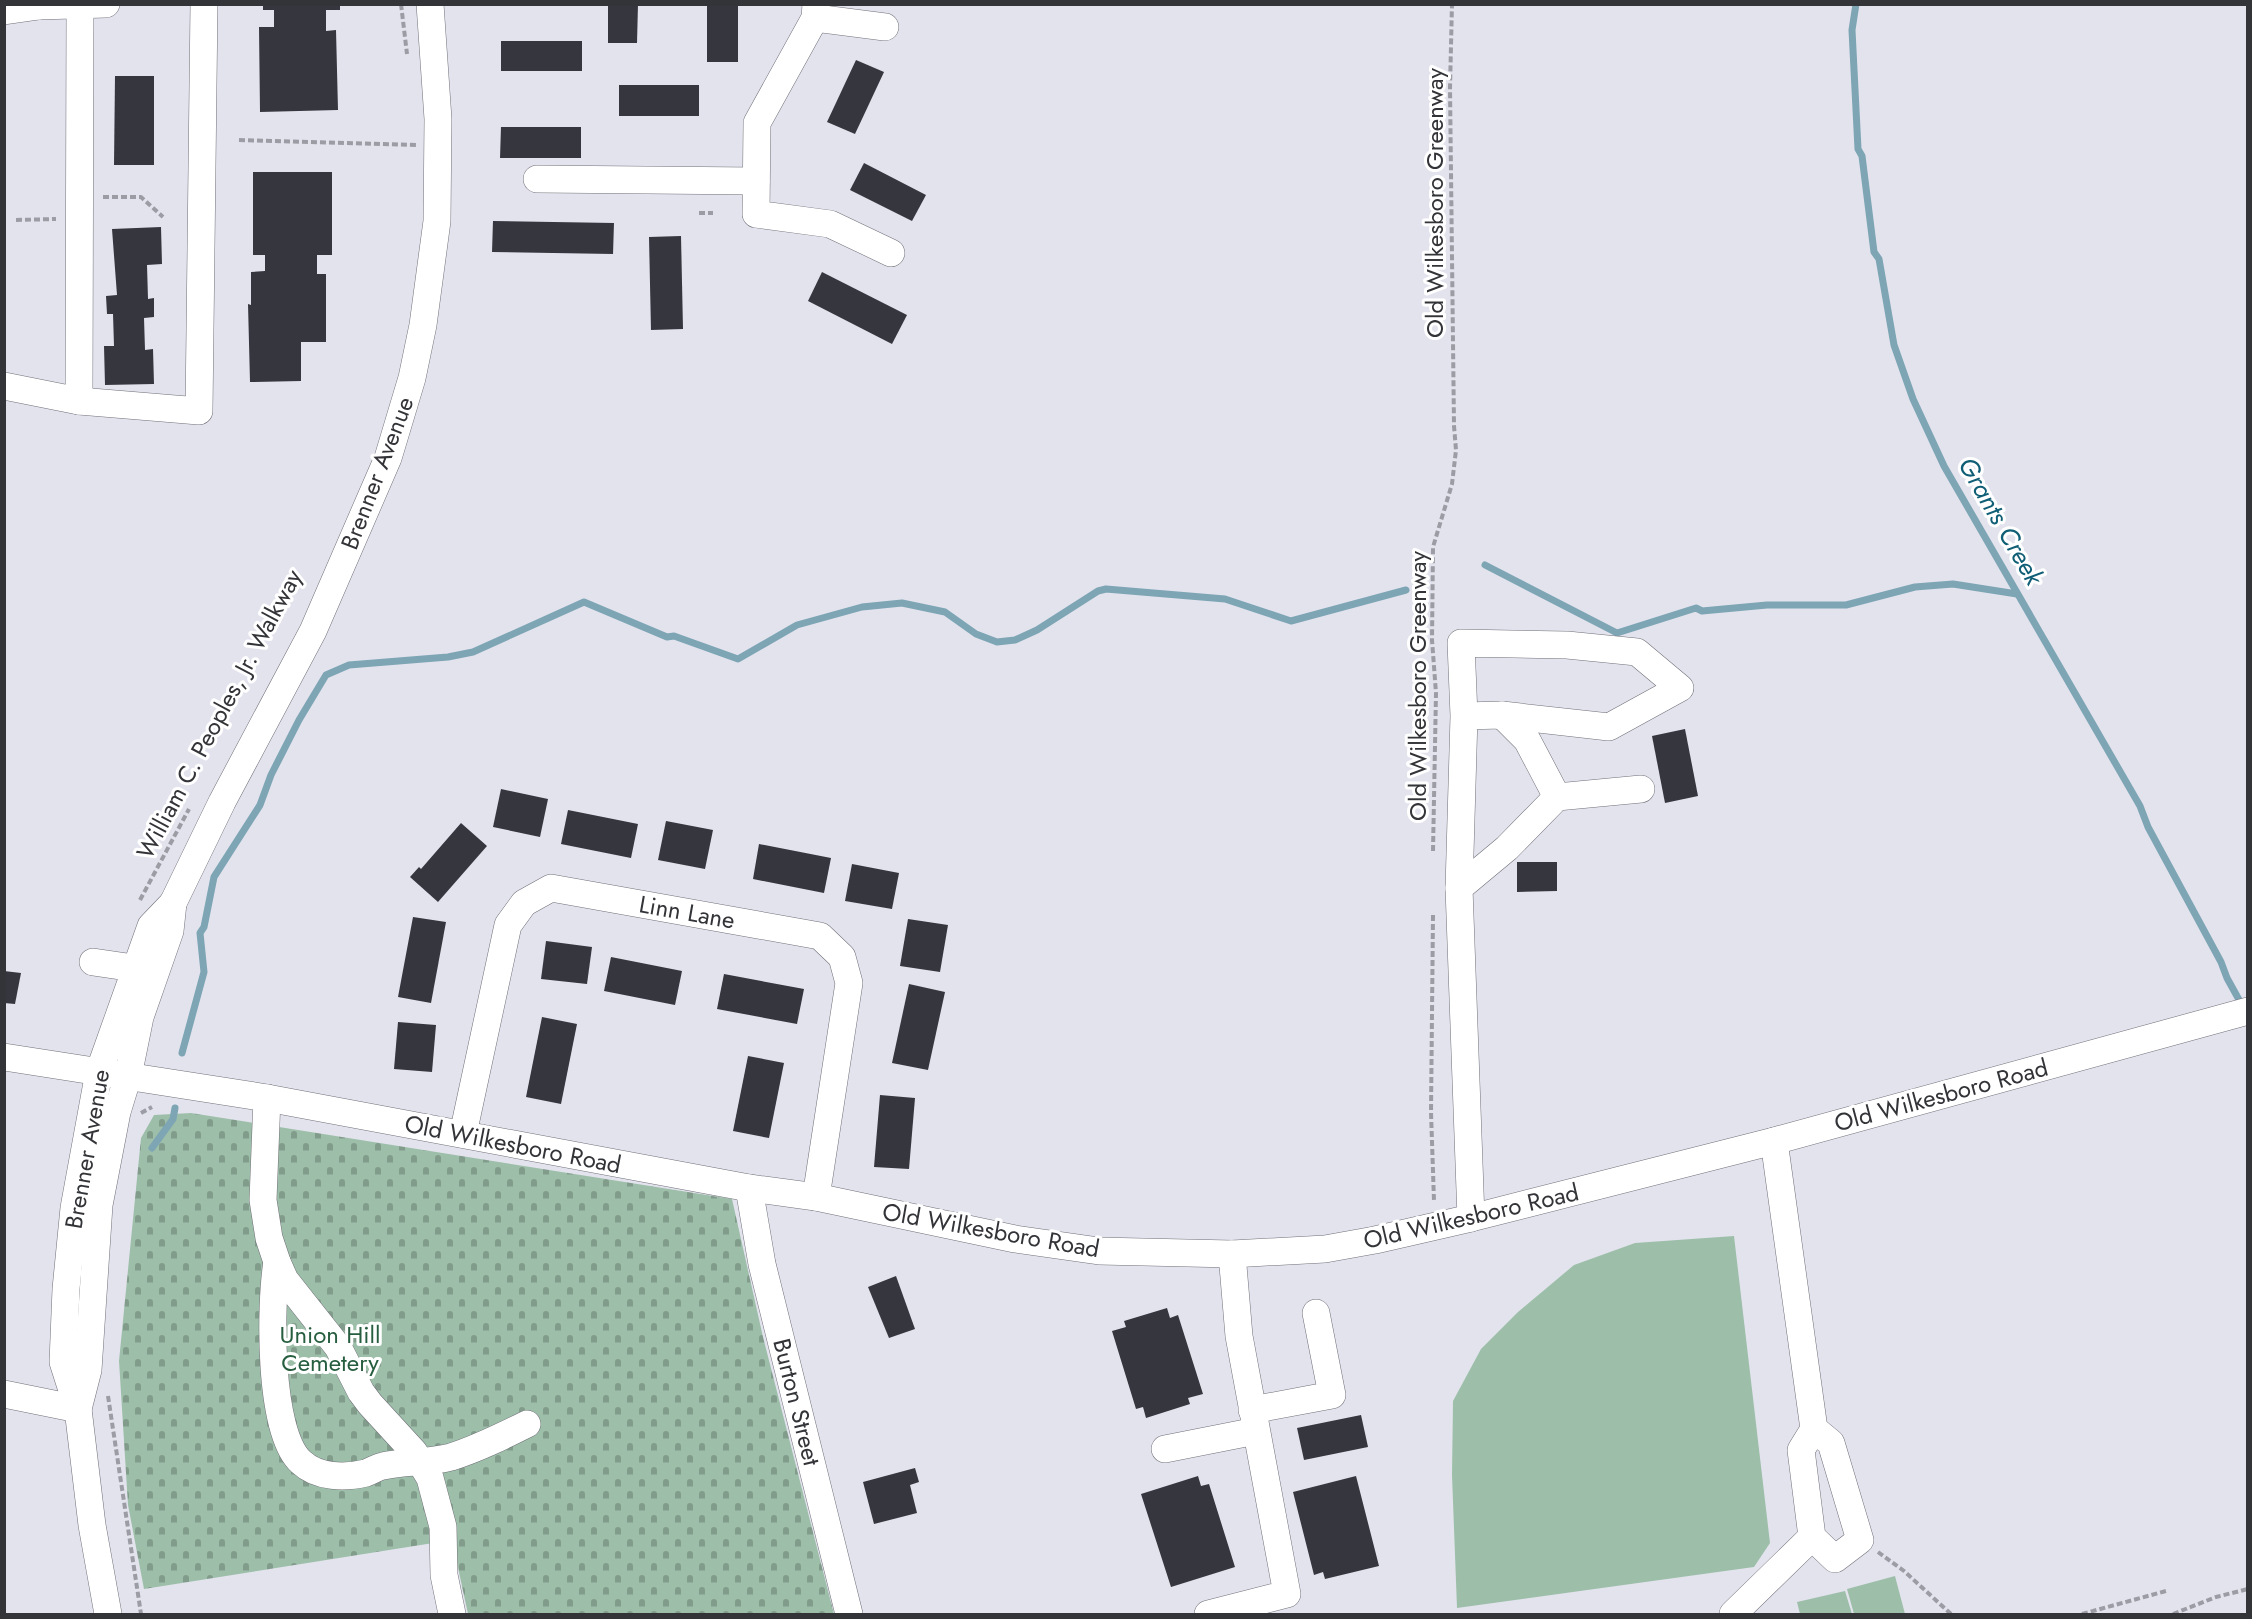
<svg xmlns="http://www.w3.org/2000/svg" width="2252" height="1619" viewBox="0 0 2252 1619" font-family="Jost,sans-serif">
	<defs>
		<pattern id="cemetery-stones" width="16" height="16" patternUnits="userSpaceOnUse" patternTransform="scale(1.5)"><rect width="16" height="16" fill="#9dbfa9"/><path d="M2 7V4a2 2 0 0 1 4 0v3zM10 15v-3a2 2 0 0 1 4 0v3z" fill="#819c8b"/></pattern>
	</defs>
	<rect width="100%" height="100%" fill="#e3e3ee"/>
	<polygon fill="url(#cemetery-stones)" points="191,1113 732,1199 763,1337 834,1614 468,1614 452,1540 144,1589 128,1505 119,1361 141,1138 154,1115"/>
	<g fill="#9dbfa9">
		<polygon points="1734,1236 1770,1543 1754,1567 1457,1608 1452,1475 1453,1401 1481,1349 1518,1312 1574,1265 1635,1243"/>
		<polygon points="1895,1576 1905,1614 1854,1614 1847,1589"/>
		<polygon points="1845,1591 1852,1614 1800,1614 1797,1602"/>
	</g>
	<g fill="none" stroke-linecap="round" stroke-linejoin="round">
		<g stroke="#7da5b4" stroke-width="7">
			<polyline points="1856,4 1852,30 1858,149 1862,156 1874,252 1879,259 1894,345 1913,399 1944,466 2140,806 2148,827 2221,962 2227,978 2243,1007"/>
			<polyline points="1485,565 1617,633 1696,608 1702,611 1767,605 1846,605 1915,587 1953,584 2017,594"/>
			<polyline points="182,1053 204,972 200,933 204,927 214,877 260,805 271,775 299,720 326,675 349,665 448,657 473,652 584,602 667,637 674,636 738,659 797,625 862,607 902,603 945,612 976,634 997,642 1015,640 1037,630 1098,591 1106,589 1225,599 1291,621 1406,590"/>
			<polyline points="152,1148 173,1119 175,1108"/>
		</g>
	</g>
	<g fill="#36363e">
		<polygon points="263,4 340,4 340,10 326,10 326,31 336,30 338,110 260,112 259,27 274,27 274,10 263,10"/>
		<polygon points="608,4 638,4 637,43 608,43"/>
		<rect x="707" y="4" width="31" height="58"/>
		<rect x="501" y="41" width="81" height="30"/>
		<polygon points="856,60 884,72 855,134 827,122"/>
		<polygon points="115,76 154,76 154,165 114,165"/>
		<rect x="619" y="85" width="80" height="31"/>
		<polygon points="501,127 581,127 581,158 500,158"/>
		<polygon points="864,163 926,195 912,221 850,190"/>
		<polygon points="253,172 332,172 332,255 317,255 317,274 326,274 326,342 301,342 301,381 250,382 248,304 251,305 251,272 265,271 265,255 253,255"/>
		<polygon points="493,221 614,223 613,254 492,252"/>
		<polygon points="161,227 162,264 147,265 148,299 154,298 154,317 144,318 145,350 153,349 154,384 105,385 104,346 114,346 113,314 107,314 106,296 117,295 112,229"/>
		<polygon points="681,236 683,329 651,330 649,237"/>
		<polygon points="822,272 907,315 892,344 808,301"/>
		<polygon points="1685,729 1698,796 1665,803 1652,736"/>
		<polygon points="501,789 548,799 540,837 493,827"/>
		<polygon points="568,810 638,824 631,858 561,844"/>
		<polygon points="666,821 713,830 705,869 658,860"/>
		<polygon points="461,823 487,846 438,902 410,877 419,867 421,869"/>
		<polygon points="759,844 831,858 824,893 753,879"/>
		<polygon points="1517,862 1557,862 1557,891 1517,892"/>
		<polygon points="852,864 899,873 892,909 845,901"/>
		<polygon points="413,917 446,922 431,1003 398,997"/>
		<polygon points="908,919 948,925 940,972 900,966"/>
		<polygon points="546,941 592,947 587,984 541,979"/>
		<polygon points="611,957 682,971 675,1005 604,991"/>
		<polygon points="4,971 21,973 15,1004 4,1003"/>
		<polygon points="724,974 804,989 797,1024 717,1009"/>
		<polygon points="909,984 945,992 928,1070 892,1063"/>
		<polygon points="542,1017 577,1024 561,1104 526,1097"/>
		<polygon points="398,1022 436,1025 432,1072 394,1069"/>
		<polygon points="748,1056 784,1063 769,1138 733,1131"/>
		<polygon points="880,1095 915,1098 909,1169 874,1167"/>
		<polygon points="896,1276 915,1329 889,1338 868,1287"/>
		<polygon points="1167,1308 1170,1318 1178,1315 1203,1394 1188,1398 1190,1404 1146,1418 1143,1407 1136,1409 1112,1331 1126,1327 1124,1321"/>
		<polygon points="1361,1415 1368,1447 1304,1460 1297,1428"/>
		<polygon points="915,1468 919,1482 910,1485 917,1513 874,1524 863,1482"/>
		<polygon points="1198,1476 1201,1486 1209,1484 1235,1567 1171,1587 1141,1494"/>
		<polygon points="1356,1476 1379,1566 1325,1579 1323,1572 1314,1575 1293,1492"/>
	</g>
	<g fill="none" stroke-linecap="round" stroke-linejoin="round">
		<g stroke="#707079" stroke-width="28">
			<g id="minor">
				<polyline points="816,4 815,18 757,123 756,214 830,224 891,253"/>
				<polyline points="39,6 106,4"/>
				<polyline points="4,11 39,6 39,4"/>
				<polyline points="815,18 885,27"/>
				<polyline points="537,179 756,181"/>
				<polyline points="4,386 79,401 199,411 204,4"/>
				<polyline points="79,401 80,5"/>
				<polyline points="1502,715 1527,740 1557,797"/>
				<polyline points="1459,888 1464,716 1461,643 1567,645 1637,652 1680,688 1609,727 1502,715 1464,716"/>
				<polyline points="93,962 134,968"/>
				<polyline points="4,1057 267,1098 749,1188 816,1197 1015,1239 1099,1251 1232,1254 1325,1249 1375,1240 1471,1218 1774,1141 2248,1011"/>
				<polyline points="267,1098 263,1200 269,1238 277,1262 285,1280 338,1347 361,1392 370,1404 414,1452 430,1478 443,1527 444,1575 452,1614"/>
				<polyline points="463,1134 508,925 524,903 551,888 820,936 842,957 849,983 816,1197"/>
				<polyline points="1774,1141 1814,1429 1801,1450 1812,1537 1835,1559 1860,1540 1831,1443 1814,1429"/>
				<polyline points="749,1188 762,1264 849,1614"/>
				<polyline points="1471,1218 1459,888 1507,848 1557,797 1641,789"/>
				<path d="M277 1262C270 1304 268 1432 301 1462 318 1478 345 1478 366 1473 372 1471 377 1467 383 1466 405 1461 429 1463 451 1457 477 1449 503 1436 527 1424"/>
				<polyline points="4,1394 78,1409"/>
				<polyline points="78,1409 88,1370 99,1205 117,1112 128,1076 140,1017 170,931 173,903 222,802 313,631 388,458 412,378 423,325 437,221 438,119 430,4"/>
				<polyline points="1252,1410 1332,1395 1316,1313"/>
				<polyline points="1165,1449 1256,1431"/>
				<polyline points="108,1614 92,1525 78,1409 63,1362 66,1289 74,1208 99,1072 151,926 173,903"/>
				<polyline points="1208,1614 1287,1594 1239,1336 1232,1254"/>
				<polyline points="1733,1614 1812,1537"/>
			</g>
		</g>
		<g stroke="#9c9ca4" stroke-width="4" stroke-dasharray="6 3" stroke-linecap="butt">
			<polyline points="401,4 407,54"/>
			<polyline points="239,140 416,145"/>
			<polyline points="103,197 141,197 163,217"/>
			<polyline points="699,213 713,213"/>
			<polyline points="16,220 56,219"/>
			<polyline points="1433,851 1436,693 1432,640 1433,547 1452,484 1456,450 1454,426 1450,88 1452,4"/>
			<polyline points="140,900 189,809"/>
			<polyline points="1433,915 1431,1112 1434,1201"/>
			<polyline points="141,1113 152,1107"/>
			<polyline points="108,1396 141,1614"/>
			<polyline points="1878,1552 1904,1571 1951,1614"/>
			<polyline points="2082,1614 2166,1591"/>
			<polyline points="2173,1614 2216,1597 2248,1589"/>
		</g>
		<use href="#minor" stroke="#fff" stroke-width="27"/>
	</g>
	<g text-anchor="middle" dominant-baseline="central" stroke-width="6" stroke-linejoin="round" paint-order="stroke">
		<g font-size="24" fill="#333438" stroke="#fff">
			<text transform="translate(1434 203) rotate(-90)">Old Wilkesboro Greenway</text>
			<text transform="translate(377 473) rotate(-69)">Brenner Avenue</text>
			<text transform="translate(1417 686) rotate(-90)">Old Wilkesboro Greenway</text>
			<text transform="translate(219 714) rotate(-62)">William C. Peoples, Jr. Walkway</text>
			<text transform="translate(687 912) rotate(10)">Linn Lane</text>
			<text transform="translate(1941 1095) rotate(-15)">Old Wilkesboro Road</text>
			<text transform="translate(513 1144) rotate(11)">Old Wilkesboro Road</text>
			<text transform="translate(87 1149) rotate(-80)">Brenner Avenue</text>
			<text transform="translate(1471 1216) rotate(-13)">Old Wilkesboro Road</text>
			<text transform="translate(991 1230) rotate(10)">Old Wilkesboro Road</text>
			<text transform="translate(797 1402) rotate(76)">Burton Street</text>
		</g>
		<g font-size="24" fill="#265e3f" stroke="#fff">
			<text x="330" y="1334">Union Hill<tspan x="330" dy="28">Cemetery</tspan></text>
		</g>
		<g font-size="26" font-style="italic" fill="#0f5e75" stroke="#fff">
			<text transform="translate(2001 521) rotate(60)">Grants Creek</text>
		</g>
	</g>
	<rect width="2252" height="1619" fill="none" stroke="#333438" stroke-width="12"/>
</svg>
